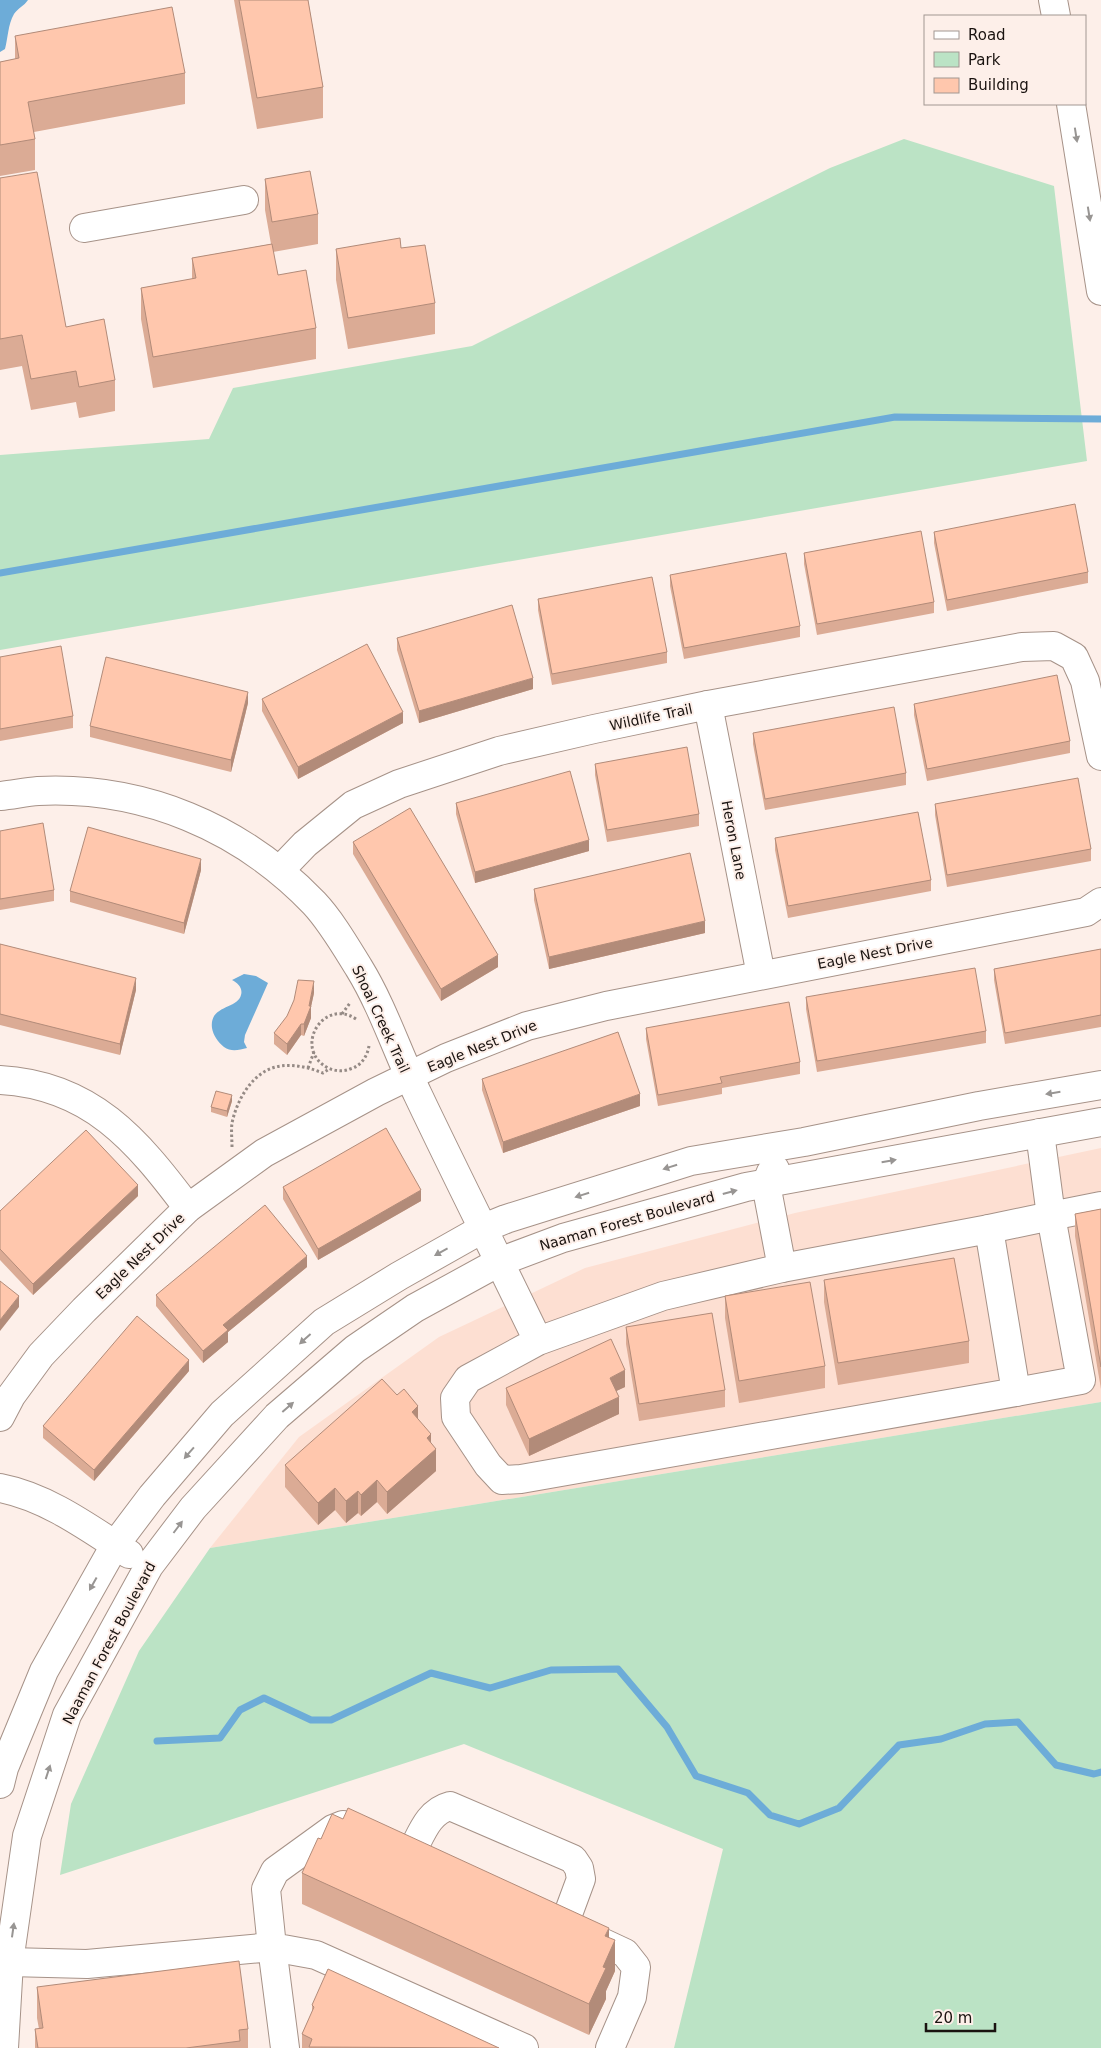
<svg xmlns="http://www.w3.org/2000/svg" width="1101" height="2048" viewBox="0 0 1101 2048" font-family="'DejaVu Sans',sans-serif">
	<rect width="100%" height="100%" fill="#fdefe9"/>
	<polygon fill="#fddfd2" points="1101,1148 1101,1402 210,1548 299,1437 439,1337 585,1268 795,1213"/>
	<g fill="#bbe3c5">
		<polygon points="904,139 1054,186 1087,461 0,650 0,455 209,439 233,388 472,346 830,168"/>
		<polygon points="1101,1402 1101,2048 674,2048 723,1849 464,1744 60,1875 71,1804 139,1651 210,1548"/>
	</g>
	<g fill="#6dacd8">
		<path d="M0 0H28C24 6 18 8 14 14 8 24 8 38 5 49L0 52Z"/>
		<path d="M244 974 256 976 268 983 245 1035 244 1042 247 1048C239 1050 231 1052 224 1047 218 1042 213 1035 212 1028 209 1005 238 1009 241 995 243 988 238 983 232 980Z"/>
	</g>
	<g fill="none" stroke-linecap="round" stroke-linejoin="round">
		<g stroke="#6dacd8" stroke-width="7">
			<polyline points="0,573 895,417 1101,419"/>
			<polyline points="157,1741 220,1738 240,1710 264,1698 311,1720 331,1720 431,1673 490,1688 551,1670 618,1669 667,1727 696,1776 748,1793 770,1815 799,1824 839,1808 899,1745 941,1739 985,1724 1018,1722 1056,1765 1094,1774 1101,1772"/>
		</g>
		<g stroke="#a69288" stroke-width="30">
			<g id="minor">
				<polyline points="84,228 244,200"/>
				<polyline points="708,705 761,975"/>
				<path d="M0 796C12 795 25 792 38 791 143 786 241 827 314 903 331 921 346 947 359 968 383 1007 398 1054 418 1095 457 1177 498 1258 538 1341L468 1379 455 1398 456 1417 488 1465 502 1480 521 1479 1016 1392 989 1229 782 1268 663 1296 538 1341"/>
				<polyline points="280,870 305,844 353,805 399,784 499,751 594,729 708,705 1022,647 1054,646 1074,657 1085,681 1101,756"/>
				<path d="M0 1080C91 1085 137 1140 188 1208"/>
				<polyline points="1040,1133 1051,1216 1101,1206"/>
				<polyline points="775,1169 771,1172 766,1184 782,1268"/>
				<polyline points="989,1229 1051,1216 1081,1380 1016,1392"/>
				<polyline points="0,1417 11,1396 41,1355 84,1310 188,1208 264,1153 376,1092 446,1058 527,1026 606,1006 1086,912 1101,902"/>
				<path d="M0 1488C47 1497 89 1528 129 1554"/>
				<polyline points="0,1784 4,1768 44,1671 115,1545 152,1496 222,1414 324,1322 399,1276 484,1228 506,1219 691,1161 804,1142 979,1106 1101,1085"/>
				<polyline points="354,1830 343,1825 333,1829 275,1871 266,1889 272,1947 316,1955 524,2048"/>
				<path d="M410 1855C421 1836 427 1812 450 1806L573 1859 579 1868 581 1879 564 1925"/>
				<polyline points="580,1932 625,1953 636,1967 632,1997 610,2048"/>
				<polyline points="9,1962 87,1964 272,1947 285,2048"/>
				<polyline points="4,2048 9,1962 27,1836 67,1715 149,1566 193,1508 277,1416 355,1349 415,1308 499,1262 563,1238 746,1187 1101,1122"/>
			</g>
		</g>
		<g stroke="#a69288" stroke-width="30">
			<g id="major">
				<polyline points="1053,0 1056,16"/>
				<polyline points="1071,104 1101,291"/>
			</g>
		</g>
		<g stroke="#958a85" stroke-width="3" stroke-dasharray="2.5 2.5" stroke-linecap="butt">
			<polyline points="342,1014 350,1003"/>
			<path d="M356 1019C323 997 292 1049 328 1068 335 1071 343 1072 350 1069 361 1066 367 1057 369 1046"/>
			<polyline points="308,1068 314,1052"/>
			<path d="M232 1147C232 1139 231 1131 232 1123 237 1099 254 1069 281 1066 295 1064 310 1068 323 1073L329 1069"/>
		</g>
		<use href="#minor" stroke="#fff" stroke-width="28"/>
		<use href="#major" stroke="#fff" stroke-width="28"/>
	</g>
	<g fill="#dbab95">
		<polygon points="234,0 308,0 323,87 323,118 257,129"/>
		<polygon points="15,36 185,73 185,104 34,132 35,139 35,170 0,176 0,62 15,59"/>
		<polygon points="0,178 66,327 115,380 115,411 79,418 76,402 31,410 22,366 0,370"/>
		<polygon points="265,179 318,214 318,244 273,252 278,275 316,328 316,359 153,388 141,319 141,288 192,279 192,258 271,244 265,210"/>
		<polygon points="401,248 435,303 435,334 348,349 336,280 336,249"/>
		<polygon points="934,532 1088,572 1088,583 947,611 934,543"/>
		<polygon points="804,553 934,602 934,613 817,635 804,564"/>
		<polygon points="670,575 800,626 800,637 684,659 670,586"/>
		<polygon points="538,599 667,652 667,663 552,685 538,610"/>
		<polygon points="397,638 533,689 419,723 397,650"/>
		<polygon points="0,657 73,716 73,728 0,741"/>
		<polygon points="262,699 403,723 298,779 262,711"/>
		<polygon points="248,703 231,772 90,737 90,726"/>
		<polygon points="914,704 1070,741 1070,753 927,781 914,715"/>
		<polygon points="753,733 906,773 906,785 765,810 753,744"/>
		<polygon points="595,764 699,814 699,826 607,842 595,775"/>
		<polygon points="456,803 589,851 475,883 456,814"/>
		<polygon points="935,804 1091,849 1091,861 947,887 935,815"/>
		<polygon points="0,831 54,890 54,901 0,910"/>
		<polygon points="775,838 931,880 931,891 788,918 775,850"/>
		<polygon points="353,842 498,967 441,1001 353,854"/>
		<polygon points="201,870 184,934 70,902 70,891"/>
		<polygon points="534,889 705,933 549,969 534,900"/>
		<polygon points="0,944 136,990 120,1055 0,1025"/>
		<polygon points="1101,949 1101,1027 1005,1044 994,980 994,969"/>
		<polygon points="314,993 311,1006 311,1018 304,1036 301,1035 287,1055 274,1044 274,1033"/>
		<polygon points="806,997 986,1031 986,1043 817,1072 806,1009"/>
		<polygon points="646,1028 800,1062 800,1074 722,1088 722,1094 658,1106 646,1039"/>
		<polygon points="482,1079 640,1106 503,1153 482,1090"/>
		<polygon points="232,1101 227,1117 211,1112 211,1107"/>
		<polygon points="283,1187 421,1201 318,1260 283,1199"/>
		<polygon points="138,1196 33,1295 0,1260 0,1211"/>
		<polygon points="1101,1209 1101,1389 1075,1236 1075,1214"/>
		<polygon points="307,1267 228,1332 228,1342 203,1363 156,1306 156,1295"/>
		<polygon points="824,1280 969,1341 969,1363 838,1385 824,1302"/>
		<polygon points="725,1296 825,1366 825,1388 739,1403 725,1318"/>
		<polygon points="626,1327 725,1390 725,1407 639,1421 626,1344"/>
		<polygon points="189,1371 94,1481 43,1438 43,1426"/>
		<polygon points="625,1387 616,1391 619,1414 529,1456 506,1405 506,1388"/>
		<polygon points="418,1419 431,1443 436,1471 387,1514 377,1502 361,1516 358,1513 346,1523 335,1510 318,1525 285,1487 285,1465"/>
		<polygon points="343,1819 609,1938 615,1971 606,1991 606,1999 589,2035 302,1904 302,1873 321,1839"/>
		<polygon points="37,1987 248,2029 248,2048 35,2048 35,2029 39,2029 37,2018"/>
		<polygon points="312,2005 499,2048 302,2048 302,2034 312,2012"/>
	</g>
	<g fill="#b28b79">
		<polygon points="533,678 533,689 419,723 419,711"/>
		<polygon points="248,692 248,703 231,772 231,760"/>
		<polygon points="403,712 403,723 298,779 298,767"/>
		<polygon points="589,840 589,851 475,883 475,872"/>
		<polygon points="201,859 201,870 184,934 184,923"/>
		<polygon points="705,921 705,933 549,969 549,957"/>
		<polygon points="498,955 498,967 441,1001 441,989"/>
		<polygon points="136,978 136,990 120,1055 120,1044"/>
		<polygon points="314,981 314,993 311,1007 311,1006 311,1018 304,1036 304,1024 309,1006"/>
		<polygon points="301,1024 301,1035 287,1055 287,1044"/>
		<polygon points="640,1094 640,1106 503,1153 503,1142"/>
		<polygon points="232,1095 232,1101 227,1117 227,1111"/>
		<polygon points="138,1185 138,1196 33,1295 33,1284"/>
		<polygon points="421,1190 421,1201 318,1260 318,1249"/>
		<polygon points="307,1256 307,1267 228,1332 228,1342 203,1363 203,1351 223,1325"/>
		<polygon points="19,1296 19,1307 0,1331 0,1320"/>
		<polygon points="189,1360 189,1371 94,1481 94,1470"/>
		<polygon points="625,1370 625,1387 610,1394 610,1378"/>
		<polygon points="619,1397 619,1414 529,1456 529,1439"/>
		<polygon points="418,1406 418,1428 412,1412"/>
		<polygon points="431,1434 431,1453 436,1449 436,1471 387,1514 387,1492 427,1438"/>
		<polygon points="377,1480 377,1502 361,1516 361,1495"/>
		<polygon points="335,1488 335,1510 318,1525 318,1503"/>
		<polygon points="358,1491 358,1513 346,1523 346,1501"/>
		<polygon points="609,1928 609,1952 615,1940 615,1971 606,1991 606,1999 589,2035 589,2004 603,1967 605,1936"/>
	</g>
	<g fill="#ffc7ad" stroke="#b28b79">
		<polygon points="239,0 308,0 323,87 257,98"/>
		<polygon points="172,7 185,73 28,102 35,139 0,145 0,62 19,58 15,36"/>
		<polygon points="310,171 318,214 272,222 265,179"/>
		<polygon points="37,172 66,327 104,319 115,380 79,387 76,371 31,379 22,335 0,339 0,178"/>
		<polygon points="400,238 401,248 425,245 435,303 348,318 336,249"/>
		<polygon points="272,244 278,275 306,270 316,328 153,357 141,288 196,278 192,258"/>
		<polygon points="1075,504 1088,572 947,600 934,532"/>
		<polygon points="921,531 934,602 817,624 804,553"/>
		<polygon points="786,553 800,626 684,648 670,575"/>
		<polygon points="652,577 667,652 552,674 538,599"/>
		<polygon points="512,605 533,678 419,711 397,638"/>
		<polygon points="367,644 403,712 298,767 262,699"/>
		<polygon points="61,646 73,716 0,729 0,657"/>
		<polygon points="106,657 248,692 231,760 90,726"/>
		<polygon points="1057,675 1070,741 927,769 914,704"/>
		<polygon points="894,707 906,773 765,799 753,733"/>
		<polygon points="687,747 699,814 607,830 595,764"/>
		<polygon points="570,771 589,840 475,872 456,803"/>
		<polygon points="1078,778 1091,849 947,875 935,804"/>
		<polygon points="410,808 498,955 441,989 353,842"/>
		<polygon points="918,812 931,880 788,906 775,838"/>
		<polygon points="43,823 54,890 0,899 0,831"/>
		<polygon points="88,827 201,859 184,923 70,891"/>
		<polygon points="690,853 705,921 549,957 534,889"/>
		<polygon points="0,944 136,978 120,1044 0,1014"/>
		<polygon points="1101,949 1101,1015 1005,1033 994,969"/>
		<polygon points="975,968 986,1031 817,1061 806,997"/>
		<polygon points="298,980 314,981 309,1006 311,1006 304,1024 301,1024 287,1044 274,1033 287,1016 294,1000"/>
		<polygon points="789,1002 800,1062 720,1077 722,1083 658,1095 646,1028"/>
		<polygon points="618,1032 640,1094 503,1142 482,1079"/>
		<polygon points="216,1091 232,1095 227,1111 211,1107"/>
		<polygon points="386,1128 421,1190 318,1249 283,1187"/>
		<polygon points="86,1130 138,1185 33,1284 0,1249 0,1211"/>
		<polygon points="265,1205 307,1256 223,1325 228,1330 203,1351 156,1295"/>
		<polygon points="1101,1209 1101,1367 1075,1214"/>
		<polygon points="954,1258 969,1341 838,1363 824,1280"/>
		<polygon points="0,1281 19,1296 0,1320"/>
		<polygon points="810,1282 825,1366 739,1381 725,1296"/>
		<polygon points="712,1313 725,1390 639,1404 626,1327"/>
		<polygon points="137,1316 189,1360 94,1470 43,1426"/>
		<polygon points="611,1339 625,1370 610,1378 619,1397 529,1439 506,1388"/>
		<polygon points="382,1379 397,1395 404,1389 418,1406 412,1412 431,1434 427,1438 436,1449 387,1492 377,1480 361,1495 358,1491 346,1501 335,1488 318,1503 285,1465"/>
		<polygon points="348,1808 609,1928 605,1936 615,1940 603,1967 606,1968 589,2004 302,1873 318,1838 321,1839 332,1814 343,1819"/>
		<polygon points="239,1961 248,2029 239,2030 240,2041 186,2048 38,2048 35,2029 43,2028 37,1987"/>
		<polygon points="328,1969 499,2048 309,2047 312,2039 302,2034 314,2007 312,2005"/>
	</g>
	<defs><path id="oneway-solid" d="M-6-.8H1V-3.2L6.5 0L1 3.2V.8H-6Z" transform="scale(1.25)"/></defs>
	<g fill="#989593">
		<use href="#oneway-solid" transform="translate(1076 135) rotate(81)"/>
		<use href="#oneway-solid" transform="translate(1089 214) rotate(81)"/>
		<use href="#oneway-solid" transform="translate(1053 1093) rotate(171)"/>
		<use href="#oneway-solid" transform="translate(889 1161) rotate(-10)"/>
		<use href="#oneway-solid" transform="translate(670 1167) rotate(162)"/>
		<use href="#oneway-solid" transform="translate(730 1192) rotate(-15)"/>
		<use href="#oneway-solid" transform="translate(582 1195) rotate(162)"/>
		<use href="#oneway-solid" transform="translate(441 1252) rotate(151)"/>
		<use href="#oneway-solid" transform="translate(305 1339) rotate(138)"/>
		<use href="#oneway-solid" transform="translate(288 1407) rotate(-41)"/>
		<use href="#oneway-solid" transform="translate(189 1453) rotate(131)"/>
		<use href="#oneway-solid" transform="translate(178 1527) rotate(-53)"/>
		<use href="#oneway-solid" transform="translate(93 1584) rotate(119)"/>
		<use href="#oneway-solid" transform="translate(48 1772) rotate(-72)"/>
		<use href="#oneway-solid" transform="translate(13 1930) rotate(-82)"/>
	</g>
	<g text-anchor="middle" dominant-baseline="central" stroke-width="4" stroke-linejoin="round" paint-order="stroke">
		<g font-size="14" fill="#1a1310" stroke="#fdefe9">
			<text transform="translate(651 717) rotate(-12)">Wildlife Trail</text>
			<text transform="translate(734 840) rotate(79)">Heron Lane</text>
			<text transform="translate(875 953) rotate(-11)">Eagle Nest Drive</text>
			<text transform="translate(381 1019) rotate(65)">Shoal Creek Trail</text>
			<text transform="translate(482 1046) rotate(-22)">Eagle Nest Drive</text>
			<text transform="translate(627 1221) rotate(-16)">Naaman Forest Boulevard</text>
			<text transform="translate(140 1256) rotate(-44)">Eagle Nest Drive</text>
			<text transform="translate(109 1643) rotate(-62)">Naaman Forest Boulevard</text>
		</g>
	</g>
	<rect x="924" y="15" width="162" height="90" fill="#fdefe9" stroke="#a29792"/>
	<rect x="934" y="31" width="25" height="8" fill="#ffffff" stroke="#a29792"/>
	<text x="968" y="40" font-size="15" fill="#1a1310">Road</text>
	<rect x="934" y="52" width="25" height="15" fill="#bbe3c5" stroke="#a29792"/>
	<text x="968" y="65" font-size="15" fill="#1a1310">Park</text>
	<rect x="934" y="78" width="25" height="15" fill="#ffc7ad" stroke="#a29792"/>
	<text x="968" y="90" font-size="15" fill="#1a1310">Building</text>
	<path d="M926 2023v8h69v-8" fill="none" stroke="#1a1310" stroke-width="2.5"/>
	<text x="934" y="2023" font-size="15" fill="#1a1310" stroke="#fdefe9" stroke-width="4" paint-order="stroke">20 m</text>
</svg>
